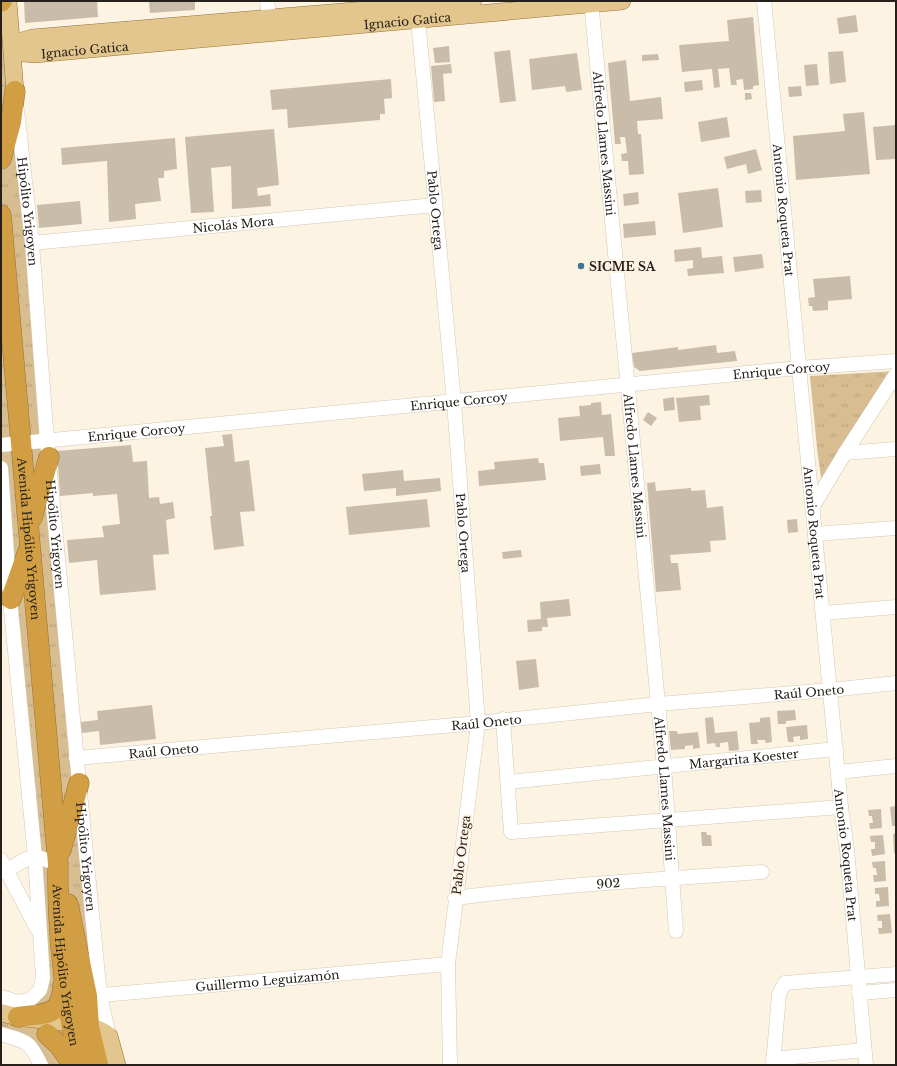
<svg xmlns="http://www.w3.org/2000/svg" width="897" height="1066" viewBox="0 0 897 1066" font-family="'Libre Baskerville',serif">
	<defs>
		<pattern id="grass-tufts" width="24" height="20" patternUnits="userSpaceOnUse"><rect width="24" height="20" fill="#d8bd91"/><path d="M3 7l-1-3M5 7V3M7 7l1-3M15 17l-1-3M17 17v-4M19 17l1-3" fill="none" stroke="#b9a27c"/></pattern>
	</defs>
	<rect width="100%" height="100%" fill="#fdf3e3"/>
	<g fill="url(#grass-tufts)">
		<polygon points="1,1 100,995 117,1065 41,1065 33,1048 1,1034 1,997 18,1002 40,990 1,468"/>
		<polygon points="896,371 822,485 817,448 810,376"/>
	</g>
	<g fill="#c9bca9">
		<polygon points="24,1 97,1 98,17 25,23"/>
		<polygon points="149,1 195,1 195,10 150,13"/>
		<polygon points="856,15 858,32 839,34 837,18"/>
		<polygon points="753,17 759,85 753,86 753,89 744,90 743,79 736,80 737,85 731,85 729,68 718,69 720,87 714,88 712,69 682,72 679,45 729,41 727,20"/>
		<polygon points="449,46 450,62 435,63 433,48"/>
		<polygon points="510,50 516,101 500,103 494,52"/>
		<polygon points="843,51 846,82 830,84 828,52"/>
		<polygon points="577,53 582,90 566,92 565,86 532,90 529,59"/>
		<polygon points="658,54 659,60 642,61 642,55"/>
		<polygon points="626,60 630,101 661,97 663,119 637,121 638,134 641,134 644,174 629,175 628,161 622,161 621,154 627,153 625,137 620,137 621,144 615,144 608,63"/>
		<polygon points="451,64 452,73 443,74 445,101 434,102 431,66"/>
		<polygon points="817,64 819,85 806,86 804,65"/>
		<polygon points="391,79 392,98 384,99 385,114 380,114 380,120 288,128 287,109 272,110 270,90"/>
		<polygon points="702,80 703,90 685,92 684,82"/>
		<polygon points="801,86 802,96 789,97 788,87"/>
		<polygon points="745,93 751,93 752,99 745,100"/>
		<polygon points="864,112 870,174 796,180 793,136 845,131 843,114"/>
		<polygon points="727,117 730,137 701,142 698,122"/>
		<polygon points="896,125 896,159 876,160 873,127"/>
		<polygon points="274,129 279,185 257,188 258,196 270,194 271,206 232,209 231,166 211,168 214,212 191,213 185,137"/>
		<polygon points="175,138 177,169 164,171 164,178 158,178 161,201 135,204 136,219 109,222 107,161 62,165 61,148"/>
		<polygon points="756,149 762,170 748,174 746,164 727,169 724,157"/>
		<polygon points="718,188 723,227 683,233 678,193"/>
		<polygon points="761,190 762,202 746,203 745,191"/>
		<polygon points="638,192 639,204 624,206 623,194"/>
		<polygon points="80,201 82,224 39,228 37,205"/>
		<polygon points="655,221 656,235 624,238 623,224"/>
		<polygon points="701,247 702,258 722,256 724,273 688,276 687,269 693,268 693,260 675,262 674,250"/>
		<polygon points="762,254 764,268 735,272 733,257"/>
		<polygon points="850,276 852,299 828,301 828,310 813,311 812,306 809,306 808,298 815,297 813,279"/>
		<polygon points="716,345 717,353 735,351 737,361 640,371 634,367 632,353 678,347 678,350"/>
		<polygon points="709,395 710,405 700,406 701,420 679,422 676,398"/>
		<polygon points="674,397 675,410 664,411 663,399"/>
		<polygon points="601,402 602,415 611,414 615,456 605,456 603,437 560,441 558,418 580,416 579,406 591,405 591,403"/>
		<polygon points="648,412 657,418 651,426 643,420"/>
		<polygon points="232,434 235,462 249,460 255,511 240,512 244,546 214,550 210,516 212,516 205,448 224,446 222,435"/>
		<polygon points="131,445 133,462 147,461 149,498 159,497 160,504 173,502 175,518 166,520 169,554 153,555 156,590 100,595 97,560 69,563 67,540 104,537 102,526 120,524 117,494 93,496 93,493 60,496 57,451"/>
		<polygon points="538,458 539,463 544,463 546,480 479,486 478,471 495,469 494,462"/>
		<polygon points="600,464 601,474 581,476 580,466"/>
		<polygon points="403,470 404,481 440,478 441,491 396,496 396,488 364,491 362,474"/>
		<polygon points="655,482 656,491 691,488 691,491 705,490 707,508 723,506 726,540 710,541 711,552 670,555 671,563 678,563 681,590 656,592 647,483"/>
		<polygon points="427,499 430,527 349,535 346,507"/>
		<polygon points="797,519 798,532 788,533 787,520"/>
		<polygon points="521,550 522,557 503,559 502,552"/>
		<polygon points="569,599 571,616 547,618 548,627 542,627 542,631 528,632 527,620 541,619 540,602"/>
		<polygon points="536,659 539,687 519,690 516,661"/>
		<polygon points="152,705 156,739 100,745 99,731 82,733 80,722 98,720 97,711"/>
		<polygon points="795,710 796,720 786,721 786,724 778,724 777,711"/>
		<polygon points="713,717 715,733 737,731 739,750 729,751 728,742 720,743 720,747 716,747 715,743 707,744 705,718"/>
		<polygon points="770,717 772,742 766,743 765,740 757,740 758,744 751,744 749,723 760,722 760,718"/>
		<polygon points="807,725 808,739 800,740 800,736 793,737 794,742 788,742 786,727"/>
		<polygon points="669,731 677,731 678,734 698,732 700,748 693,749 693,745 685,746 685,749 671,750"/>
		<polygon points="896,806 896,826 892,826 890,807"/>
		<polygon points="881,809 882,828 870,829 869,823 873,823 872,816 869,816 868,810"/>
		<polygon points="701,832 706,832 707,835 711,835 712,846 702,846"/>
		<polygon points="896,833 896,853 894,853 893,834"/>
		<polygon points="883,835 885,854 872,856 871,849 875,849 875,842 871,842 870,836"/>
		<polygon points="885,861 886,881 874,882 873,875 877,875 876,868 873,868 872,862"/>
		<polygon points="888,887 889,906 876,907 876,901 880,901 879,894 875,894 875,888"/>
		<polygon points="890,914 892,933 879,934 878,928 882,928 882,921 878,921 877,915"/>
	</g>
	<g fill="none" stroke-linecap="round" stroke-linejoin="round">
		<g stroke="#d4c8b4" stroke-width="15">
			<g id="minor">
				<polyline points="267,1 271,28"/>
				<path id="s1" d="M591 1 664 766 676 931"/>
				<path id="s2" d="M764 1 841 807 847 850 866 1065"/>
				<path id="s3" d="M417 9 454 402 478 723 448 964 450 1065"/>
				<path id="s4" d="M17 110 32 243 47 441 79 783 100 995 109 1036"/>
				<path id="s5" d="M32 243 435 205"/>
				<path id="s6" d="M1 445 799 368 896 361"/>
				<polyline points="845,453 896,449"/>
				<polyline points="1,468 11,610 35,857 43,978 40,990 30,1000 18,1002 1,997"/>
				<polyline points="813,506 845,453 896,374"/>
				<polyline points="815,534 896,528"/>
				<polyline points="823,613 896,607"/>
				<polyline points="503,719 511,832 841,807"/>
				<path id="s7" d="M76 758 478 723 658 704 830 690 896 683"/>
				<polyline points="838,772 896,766"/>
				<path id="s8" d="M508 782 836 749"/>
				<polyline points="1,860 37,929"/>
				<path d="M1 872C12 870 25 856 36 857 43 858 51 862 58 864"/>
				<path id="s9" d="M455 898C557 885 659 879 762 872"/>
				<polyline points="859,993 896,990"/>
				<path id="s10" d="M91 996 448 964"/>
				<path d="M1 1034C27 1042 29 1040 41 1065"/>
				<polyline points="773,1059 864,1050"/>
				<polyline points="773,1065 779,994 785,983 896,974"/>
			</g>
		</g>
		<g stroke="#957234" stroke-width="18">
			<g id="major">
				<polyline points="8,1 15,91"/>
				<path id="s11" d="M12 46 23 53 35 54 622 1"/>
				<polyline points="12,46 22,41 32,38 473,1"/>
				<path d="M1 1013C7 1014 13 1016 19 1017 41 1021 94 1021 109 1036L117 1065"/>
			</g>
		</g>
		<g stroke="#957234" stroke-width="21">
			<g id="highway">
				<polyline points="1,2 2,1"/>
				<polyline points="1,159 11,122 15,91"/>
				<path id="s12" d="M1 215 58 864C57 913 61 962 69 1011 72 1029 75 1047 80 1065"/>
				<polyline points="32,518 49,457"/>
				<polyline points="11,599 28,551"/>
				<polyline points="61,850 79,783"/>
				<polyline points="68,904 87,996 89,1027 98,1065"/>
				<path d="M18 1017C45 1013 61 1018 63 985"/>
				<polyline points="47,1034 59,1045 73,1065"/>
			</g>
		</g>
		<use href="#minor" stroke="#fff" stroke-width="14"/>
		<use href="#major" stroke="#e3c58e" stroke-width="17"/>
		<use href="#highway" stroke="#d19e43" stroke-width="20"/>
	</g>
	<circle fill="#3d768f" stroke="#fdf3e3" stroke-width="1.5" cx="581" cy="266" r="4"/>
	<g text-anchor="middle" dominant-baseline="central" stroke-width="4" stroke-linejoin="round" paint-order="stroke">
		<g font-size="12" fill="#252019" stroke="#fdf3e3">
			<text stroke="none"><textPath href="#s11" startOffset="399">Ignacio Gatica</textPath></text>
			<text stroke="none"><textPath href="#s11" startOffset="75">Ignacio Gatica</textPath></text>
			<text stroke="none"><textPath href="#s1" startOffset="143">Alfredo Llames Massini</textPath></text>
			<text stroke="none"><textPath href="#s3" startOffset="202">Pablo Ortega</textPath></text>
			<text stroke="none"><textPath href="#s2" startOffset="210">Antonio Roqueta Prat</textPath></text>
			<text stroke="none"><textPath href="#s4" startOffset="102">Hipólito Yrigoyen</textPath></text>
			<text stroke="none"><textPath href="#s5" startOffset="202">Nicolás Mora</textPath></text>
			<text stroke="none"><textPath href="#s6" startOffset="784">Enrique Corcoy</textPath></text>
			<text stroke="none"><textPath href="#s6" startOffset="460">Enrique Corcoy</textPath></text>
			<text stroke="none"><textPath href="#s6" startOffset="136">Enrique Corcoy</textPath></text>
			<text stroke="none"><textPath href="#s1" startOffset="467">Alfredo Llames Massini</textPath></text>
			<text stroke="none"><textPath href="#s3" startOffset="526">Pablo Ortega</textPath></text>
			<text stroke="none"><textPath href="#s2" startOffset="534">Antonio Roqueta Prat</textPath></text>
			<text stroke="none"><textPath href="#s4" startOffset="426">Hipólito Yrigoyen</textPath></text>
			<text stroke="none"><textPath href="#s12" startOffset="325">Avenida Hipólito Yrigoyen</textPath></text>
			<text stroke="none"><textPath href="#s7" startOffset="736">Raúl Oneto</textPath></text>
			<text stroke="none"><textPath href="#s7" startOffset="412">Raúl Oneto</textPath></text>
			<text stroke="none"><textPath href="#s7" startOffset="88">Raúl Oneto</textPath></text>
			<text stroke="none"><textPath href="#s8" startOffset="237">Margarita Koester</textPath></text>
			<text stroke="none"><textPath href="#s1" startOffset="791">Alfredo Llames Massini</textPath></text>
			<text transform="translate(461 855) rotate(-83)">Pablo Ortega</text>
			<text stroke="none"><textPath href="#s2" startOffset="858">Antonio Roqueta Prat</textPath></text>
			<text stroke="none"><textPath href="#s4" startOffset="750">Hipólito Yrigoyen</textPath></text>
			<text stroke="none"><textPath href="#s9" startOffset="154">902</textPath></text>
			<text stroke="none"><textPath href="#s12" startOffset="753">Avenida Hipólito Yrigoyen</textPath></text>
			<text stroke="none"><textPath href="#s10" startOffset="177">Guillermo Leguizamón</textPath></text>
		</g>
		<g font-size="12" font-weight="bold" fill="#252019" stroke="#fdf3e3" text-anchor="start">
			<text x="589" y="266">SICME SA</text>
		</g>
	</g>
	<rect width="897" height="1066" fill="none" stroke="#252019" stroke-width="4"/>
</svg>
